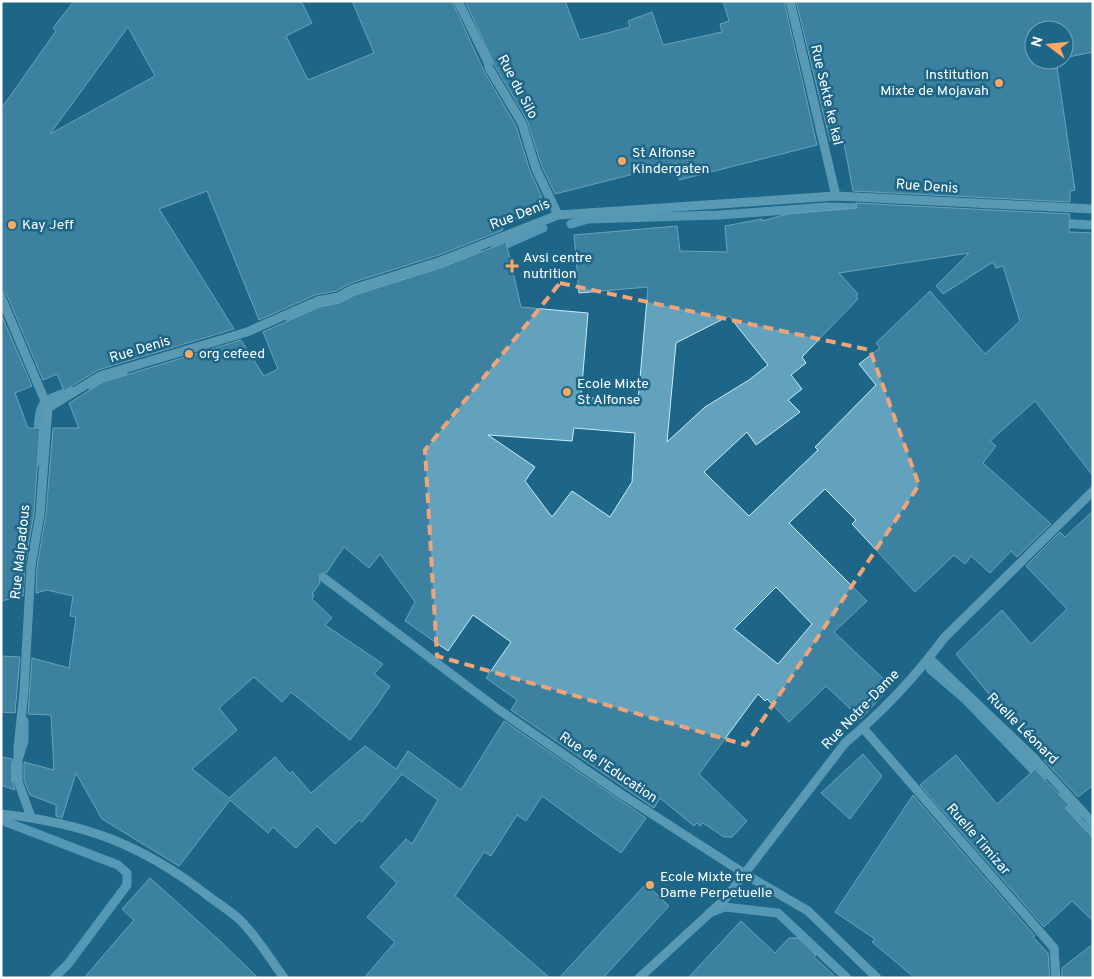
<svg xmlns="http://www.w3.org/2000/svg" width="1094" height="979" viewBox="0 0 1094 979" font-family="Overpass,sans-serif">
	<rect width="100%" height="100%" fill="#1d6687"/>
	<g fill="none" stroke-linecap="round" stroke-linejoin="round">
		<g stroke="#98d6ed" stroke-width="9">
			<polyline points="1058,223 1093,225"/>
			<polyline points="571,224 588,219 719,215 827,207 867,208"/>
			<polyline points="495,249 543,228"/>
			<polyline points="289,317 478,254"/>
			<polyline points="90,385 123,373"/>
			<path d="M41 462C40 447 33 408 48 400 54 396 64 394 71 391"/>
			<polyline points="930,669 964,698 1042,779"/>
			<polyline points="12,778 24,741 24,721"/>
			<polyline points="1060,797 1081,824 1093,833"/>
			<polyline points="1,820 118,865 127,873 127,885 68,964 54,978"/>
			<polyline points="709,913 725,907 778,913 847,978"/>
		</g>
	</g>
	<g fill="#63a2bc" stroke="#caebf8" fill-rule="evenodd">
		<path d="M74 1H301L312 23 286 36 308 80 374 53 352 1H452L484 71 516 126 530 171 542 197 539 198 543 208 502 226 503 230 439 255 351 283 336 291 315 295 259 320 207 191 159 209 234 329 98 370 64 391 57 374 43 380 7 295 1 291V109L56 31 53 28ZM128 27 155 76 50 134Z"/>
		<polygon points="465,1 565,1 580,40 630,27 628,21 652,12 663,45 722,32 720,24 729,21 723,1 784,1 817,145 679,180 677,163 555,194 542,167 527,120 495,66"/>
		<polygon points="796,1 1093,1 1093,52 1064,58 1064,30 1034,30 1034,60 1056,60 1075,190 1070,191 1070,202 853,191 843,138 830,141"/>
		<path d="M856 203 1070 214 1069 232 1093 233V476L1035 401 990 441 996 446 983 463 1051 524 1017 557 1011 551 990 573 971 556 965 564 954 555 915 592 852 524 856 520 825 489 789 523 867 601 834 632 891 686 861 719 826 686 789 722 767 699 765 701 758 694 699 774 747 821 732 837H724L703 823 700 826 697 823 694 826 660 798 654 808 511 710 517 700 486 678 511 642 473 615 448 651 405 621 415 602 380 554 369 568 344 547 327 572 319 575 320 583 312 594 314 595 312 599 332 618 325 625 383 664 374 674 390 686 377 705 350 740 291 692 282 702 254 677 219 708 237 730 192 769 229 798 275 757 290 774 292 771 311 793 365 746 396 769 408 751 461 790 504 721 646 818 621 853 542 796 526 821 517 815 491 856 484 852 455 896 550 978H364L395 942 367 917 397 883 380 867 406 839 412 844 438 800 402 774 362 822 359 820 335 844 317 826 296 848 273 827 268 833 230 800 179 866 102 819 76 773 62 818 56 816V805L30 795 24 780V762L54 770 51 715 28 714 32 658 69 668 76 617 70 616 73 596 47 590 36 593 37 567 46 514 53 428H79L69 403 103 382 241 340 264 376 278 369 263 332 319 307 339 303 355 295 443 267 506 242 521 307 588 313 581 397 638 401 648 287 579 293 574 235 677 226 680 251 727 252 725 226 762 219V221L787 214 857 208ZM969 253 936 286 943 294 993 262 996 268 1003 266 1020 321 985 354 930 291 876 343 880 348 859 364 876 385 815 447 818 450 749 516 704 472 747 432 756 445 800 412 788 400 802 389 791 375 806 363 802 357 858 299 856 296 858 294 839 273ZM729 316 768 365 749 380 705 407 667 442 676 343ZM574 428 635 433 632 482 610 517 572 491 552 517 525 481 535 467 488 435 572 441ZM776 587 812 624 778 664 734 629Z"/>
		<polygon points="1,314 32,386 15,393 28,428 40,428 34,513 25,565 23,596 1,601"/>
		<polygon points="1093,511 1093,785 1078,797 1044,760 1050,755 995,698 993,699 956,654 1002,610 1031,644 1067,609 1026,566 1060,532 1065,537"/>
		<polygon points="1,656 20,657 15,713 1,712"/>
		<polygon points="863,754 882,776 850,819 821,793"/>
		<polygon points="956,755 997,804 1035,769 1069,805 1065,808 1093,838 1093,921 1072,901 1044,927 920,785"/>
		<polygon points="1,757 12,759 12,781 15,790 1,785"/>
		<polygon points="913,795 1035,936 1033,937 1048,953 1050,978 915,978 872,942 875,939 835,912"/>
		<polygon points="150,878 220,941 258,978 84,978 134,920 122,909"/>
		<polygon points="646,884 669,906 603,978 559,978"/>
		<polygon points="741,921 775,953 789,938 798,938 816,955 814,957 837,978 688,978"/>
		<polygon points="1093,944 1093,978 1062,978 1062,968"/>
	</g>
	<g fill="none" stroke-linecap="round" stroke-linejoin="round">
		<g stroke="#a5d7eb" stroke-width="9">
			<polyline points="458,1 488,62 489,68 522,123 536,169 558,215"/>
			<polyline points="790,1 836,196"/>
			<polyline points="1,297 48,408 40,514 31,566 24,691 18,748 18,781 31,817"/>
			<polyline points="48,408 100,376 247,332 317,301 338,297 353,289 441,261 558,215 836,196 1093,209"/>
			<polyline points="324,578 499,710 621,794 745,874 808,911 877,978"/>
			<polyline points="929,658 1033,757 1093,823"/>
			<polyline points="863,728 1054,948 1056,978"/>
			<path d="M1 814C84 823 141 844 207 895 218 904 233 912 243 923 258 939 271 960 284 978"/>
			<path d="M639 978 725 899 845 743C881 713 916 676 944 638L1093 491"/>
		</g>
	</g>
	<path d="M0 0H1094V979H0ZM560 283 870 350 919 485 746 745 437 656 425 450Z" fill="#1d6687" fill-opacity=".55" fill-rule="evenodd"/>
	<path fill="none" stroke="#f2a479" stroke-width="4" stroke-dasharray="10 6" stroke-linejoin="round" d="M560 283 870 350 919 485 746 745 437 656 425 450Z"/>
	<g fill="#fba863" stroke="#1d6687" stroke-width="2">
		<circle cx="999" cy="83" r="5"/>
		<circle cx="622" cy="161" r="5"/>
		<circle cx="12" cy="225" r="5"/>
		<path d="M509.5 258.5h5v5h5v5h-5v5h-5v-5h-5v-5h5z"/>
		<circle cx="189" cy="354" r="5"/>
		<circle cx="567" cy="392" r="5"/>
		<circle cx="650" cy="885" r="5"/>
	</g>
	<g text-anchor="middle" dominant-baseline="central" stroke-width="5" stroke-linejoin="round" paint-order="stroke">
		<g font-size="14" fill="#fff" stroke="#1d6687" text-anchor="start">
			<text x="989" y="75" text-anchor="end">Institution<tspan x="989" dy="16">Mixte de Mojavah</tspan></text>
			<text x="632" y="153">St Alfonse<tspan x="632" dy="16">Kindergaten</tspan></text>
			<text x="22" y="225">Kay Jeff</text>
			<text x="523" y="258">Avsi centre<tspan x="523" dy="16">nutrition</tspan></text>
			<text x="199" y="354">org cefeed</text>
			<text x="577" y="384">Ecole Mixte<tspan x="577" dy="16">St Alfonse</tspan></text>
			<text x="660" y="877">Ecole Mixte tre<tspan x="660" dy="16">Dame Perpetuelle</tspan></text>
		</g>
		<g font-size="14" fill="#fff" stroke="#1d6687">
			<text transform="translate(517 87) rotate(62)">Rue du Silo</text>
			<text transform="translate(826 95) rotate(77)">Rue Sekte ke kal</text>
			<text transform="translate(927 187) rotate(4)">Rue Denis</text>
			<text transform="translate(520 215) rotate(-21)">Rue Denis</text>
			<text transform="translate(140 350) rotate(-17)">Rue Denis</text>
			<text transform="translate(21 552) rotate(-84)">Rue Malpadous</text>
			<text transform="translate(861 710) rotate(-46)">Rue Notre-Dame</text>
			<text transform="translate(1022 729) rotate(45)">Ruelle Léonard</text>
			<text transform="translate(608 768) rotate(34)">Rue de l'Education</text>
			<text transform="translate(978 840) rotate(49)">Ruelle Timizar</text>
		</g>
	</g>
	<rect width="1094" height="979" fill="none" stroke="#ffffff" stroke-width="5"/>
	<g transform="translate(1049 45) rotate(286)"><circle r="24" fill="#1d6687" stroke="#77a3b7"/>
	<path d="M0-4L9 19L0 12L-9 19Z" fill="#fba863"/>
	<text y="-8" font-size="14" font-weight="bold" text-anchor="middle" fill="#ffffff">N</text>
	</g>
</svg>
